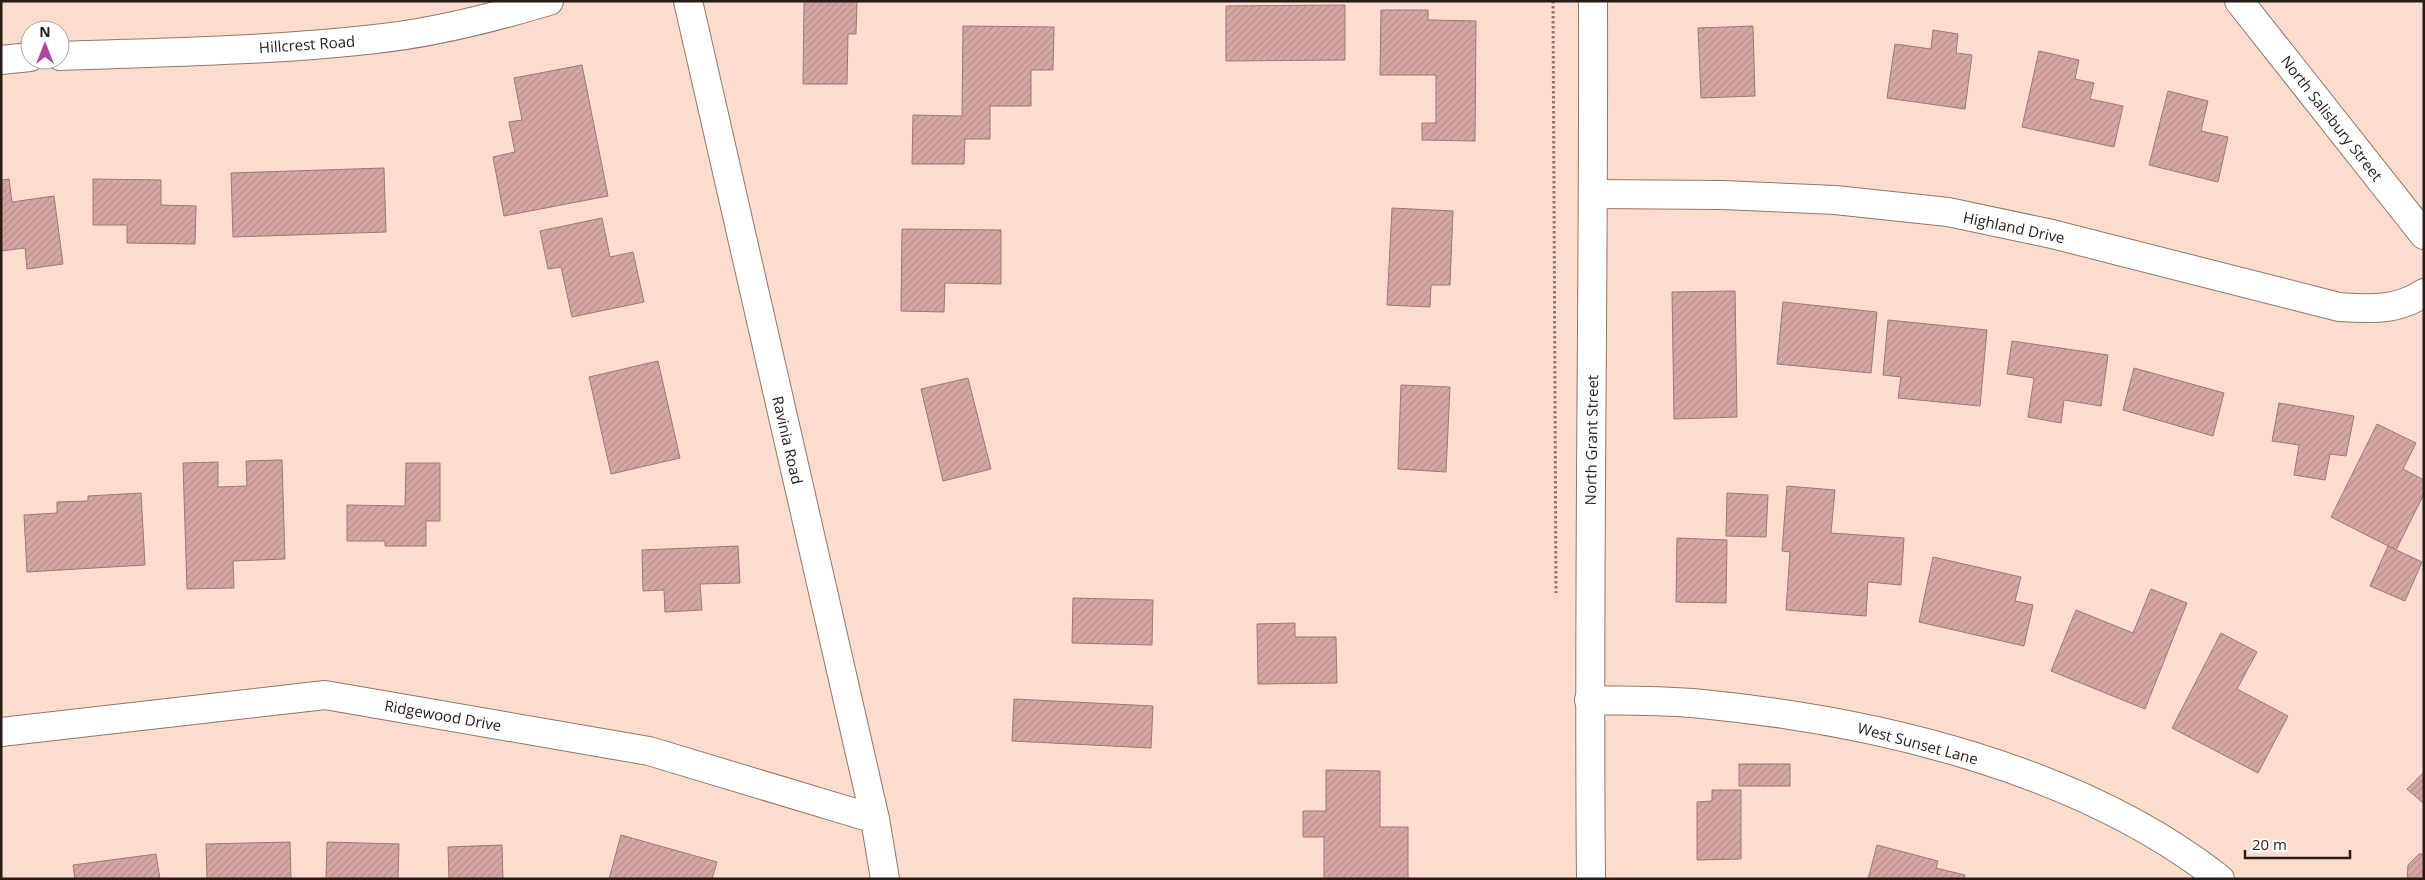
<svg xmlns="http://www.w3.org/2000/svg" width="2425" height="880" viewBox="0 0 2425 880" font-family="'Open Sans',sans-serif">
	<defs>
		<pattern id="building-hatch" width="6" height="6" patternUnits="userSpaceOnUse" patternTransform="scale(1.25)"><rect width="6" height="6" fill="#d6a6a3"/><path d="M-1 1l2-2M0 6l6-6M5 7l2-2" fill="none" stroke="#b88e8b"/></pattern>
	</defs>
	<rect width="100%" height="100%" fill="#fcddcd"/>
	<g fill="url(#building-hatch)" stroke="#9a7977">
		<polygon points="804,1 857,1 856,34 848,34 847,84 803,84"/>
		<polygon points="1345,5 1345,60 1226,61 1226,6"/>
		<polygon points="1381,10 1428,10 1428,20 1476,21 1475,141 1422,140 1422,123 1436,123 1436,75 1380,75"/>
		<polygon points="963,26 1054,27 1053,70 1031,70 1031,106 990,106 990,139 965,139 964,164 912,164 913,115 962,116"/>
		<polygon points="1753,26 1755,96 1701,98 1698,28"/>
		<polygon points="1933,30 1958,34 1956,53 1972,55 1965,109 1887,98 1895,44 1931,49"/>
		<polygon points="2039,51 2079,60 2075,79 2094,83 2090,99 2123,106 2114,147 2022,127"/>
		<polygon points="582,65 608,196 504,216 493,157 515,152 509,122 522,120 514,78"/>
		<polygon points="2168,91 2208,101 2201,131 2228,137 2218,182 2149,165"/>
		<polygon points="384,168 386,232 233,237 231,173"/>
		<polygon points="9,179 12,202 54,196 63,264 27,269 25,248 1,251 1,180"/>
		<polygon points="93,179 161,180 161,205 196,206 195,244 127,243 127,225 93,225"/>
		<polygon points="1392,208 1453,211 1450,285 1431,285 1430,307 1387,305"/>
		<polygon points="602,218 610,257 633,252 644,302 572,317 561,267 548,269 540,231"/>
		<polygon points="902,229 1001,230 1001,284 945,283 944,312 901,311"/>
		<polygon points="1735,291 1737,417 1674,419 1672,292"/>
		<polygon points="1783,302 1877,312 1871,373 1777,364"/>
		<polygon points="1888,320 1987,330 1980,406 1898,398 1901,377 1883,375"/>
		<polygon points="2012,341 2108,355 2101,406 2064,400 2061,423 2028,417 2034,378 2007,374"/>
		<polygon points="658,361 680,458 611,474 589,377"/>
		<polygon points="2134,368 2224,393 2213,436 2123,410"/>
		<polygon points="968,378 991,469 943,481 921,389"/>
		<polygon points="1401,385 1450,387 1446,472 1398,469"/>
		<polygon points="2279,403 2354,416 2346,456 2330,454 2325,480 2294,475 2299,445 2272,441"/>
		<polygon points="2377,424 2416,443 2403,469 2424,480 2424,494 2396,550 2331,517"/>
		<polygon points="282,460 285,559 233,561 234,588 187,589 183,463 218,462 218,487 247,486 246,461"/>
		<polygon points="406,463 440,463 440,521 426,521 426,546 385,546 385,541 347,541 347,505 405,506"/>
		<polygon points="1787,486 1835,490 1831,533 1904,538 1901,585 1868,582 1866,616 1786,610 1790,552 1782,551"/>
		<polygon points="141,493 145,565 27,572 24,515 57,513 57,502 88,501 88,496"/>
		<polygon points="1727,493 1768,495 1766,537 1726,536"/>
		<polygon points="1677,538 1727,540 1726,603 1676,602"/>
		<polygon points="738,546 740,583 700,584 702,610 665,612 664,590 643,591 642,550"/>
		<polygon points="2388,546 2422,562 2405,601 2370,586"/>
		<polygon points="1933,557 2021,577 2015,601 2033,605 2024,646 1919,622"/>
		<polygon points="2151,589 2187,603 2145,709 2051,671 2076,610 2133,633"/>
		<polygon points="1073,598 1153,600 1152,645 1072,643"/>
		<polygon points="1295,623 1295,637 1336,637 1337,683 1258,684 1257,624"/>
		<polygon points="2221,633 2257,652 2237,689 2288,716 2258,773 2172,728"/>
		<polygon points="1014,699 1153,706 1151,748 1012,741"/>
		<rect x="1739" y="764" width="51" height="22"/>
		<polygon points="1326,770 1380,771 1380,827 1408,827 1408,879 1324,879 1324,837 1303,837 1303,811 1326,811"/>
		<polygon points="2424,772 2424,804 2407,789"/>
		<polygon points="1712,790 1741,790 1741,859 1697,860 1697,802 1712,801"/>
		<polygon points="621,835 717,862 712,879 609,879"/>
		<polygon points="290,842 291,879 207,879 206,844"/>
		<polygon points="327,842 399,844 398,879 326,879"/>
		<polygon points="502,845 503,879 449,879 448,847"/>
		<polygon points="1877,845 1938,861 1936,868 1965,875 1964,879 1868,879"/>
		<polygon points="156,854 160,879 75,879 73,865"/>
		<polygon points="2419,854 2424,854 2424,879 2407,879 2408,865"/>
	</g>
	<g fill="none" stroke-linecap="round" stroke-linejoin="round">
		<g stroke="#917668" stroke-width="30">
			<g id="minor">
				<polyline points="688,1 875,819 885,879"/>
				<path d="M60 56C165 52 271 51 375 39 434 33 492 18 549 1"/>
				<polyline points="1,60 30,57"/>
				<path d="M1593 194 1722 195 1835 200 1948 212 2052 234 2339 307C2371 309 2396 311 2424 293"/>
				<path d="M1589 700C1627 701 1665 700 1702 704 1877 721 2080 769 2220 879"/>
				<polyline points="1,732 325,695 649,751 875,819"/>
			</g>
		</g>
		<g stroke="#917668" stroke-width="30">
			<g id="tertiary">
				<polyline points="2239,1 2424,235"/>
				<path d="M1591 879C1588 586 1594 294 1593 1"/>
			</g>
		</g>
		<polyline stroke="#8c786d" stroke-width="3" stroke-dasharray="2.5 2.5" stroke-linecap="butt" points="1553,1 1556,593"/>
		<use href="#minor" stroke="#fff" stroke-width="28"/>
		<use href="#tertiary" stroke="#fff" stroke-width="28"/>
	</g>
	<g text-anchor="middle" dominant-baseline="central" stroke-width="5" stroke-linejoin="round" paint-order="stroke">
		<g font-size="15" fill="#261b15" stroke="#fff">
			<text transform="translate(307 44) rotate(-4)">Hillcrest Road</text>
			<text transform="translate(2332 118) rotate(52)">North Salisbury Street</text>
			<text transform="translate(2014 227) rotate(12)">Highland Drive</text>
			<text transform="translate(788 440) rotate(77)">Ravinia Road</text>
			<text transform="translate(1591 440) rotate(-89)">North Grant Street</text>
			<text transform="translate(443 715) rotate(10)">Ridgewood Drive</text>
			<text transform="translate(1918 743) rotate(15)">West Sunset Lane</text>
		</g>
	</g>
	<rect width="2425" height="880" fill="none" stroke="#261b15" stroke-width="5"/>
	<g transform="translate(45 45)"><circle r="24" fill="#ffffff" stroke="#a8a4a1"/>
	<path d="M0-4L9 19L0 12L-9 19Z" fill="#b143a1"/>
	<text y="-8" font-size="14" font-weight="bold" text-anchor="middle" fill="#261b15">N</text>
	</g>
	<path d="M2245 850v8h105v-8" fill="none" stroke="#261b15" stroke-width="2.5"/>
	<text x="2252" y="850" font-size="15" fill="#261b15" stroke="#ffffff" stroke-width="4" paint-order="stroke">20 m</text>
</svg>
